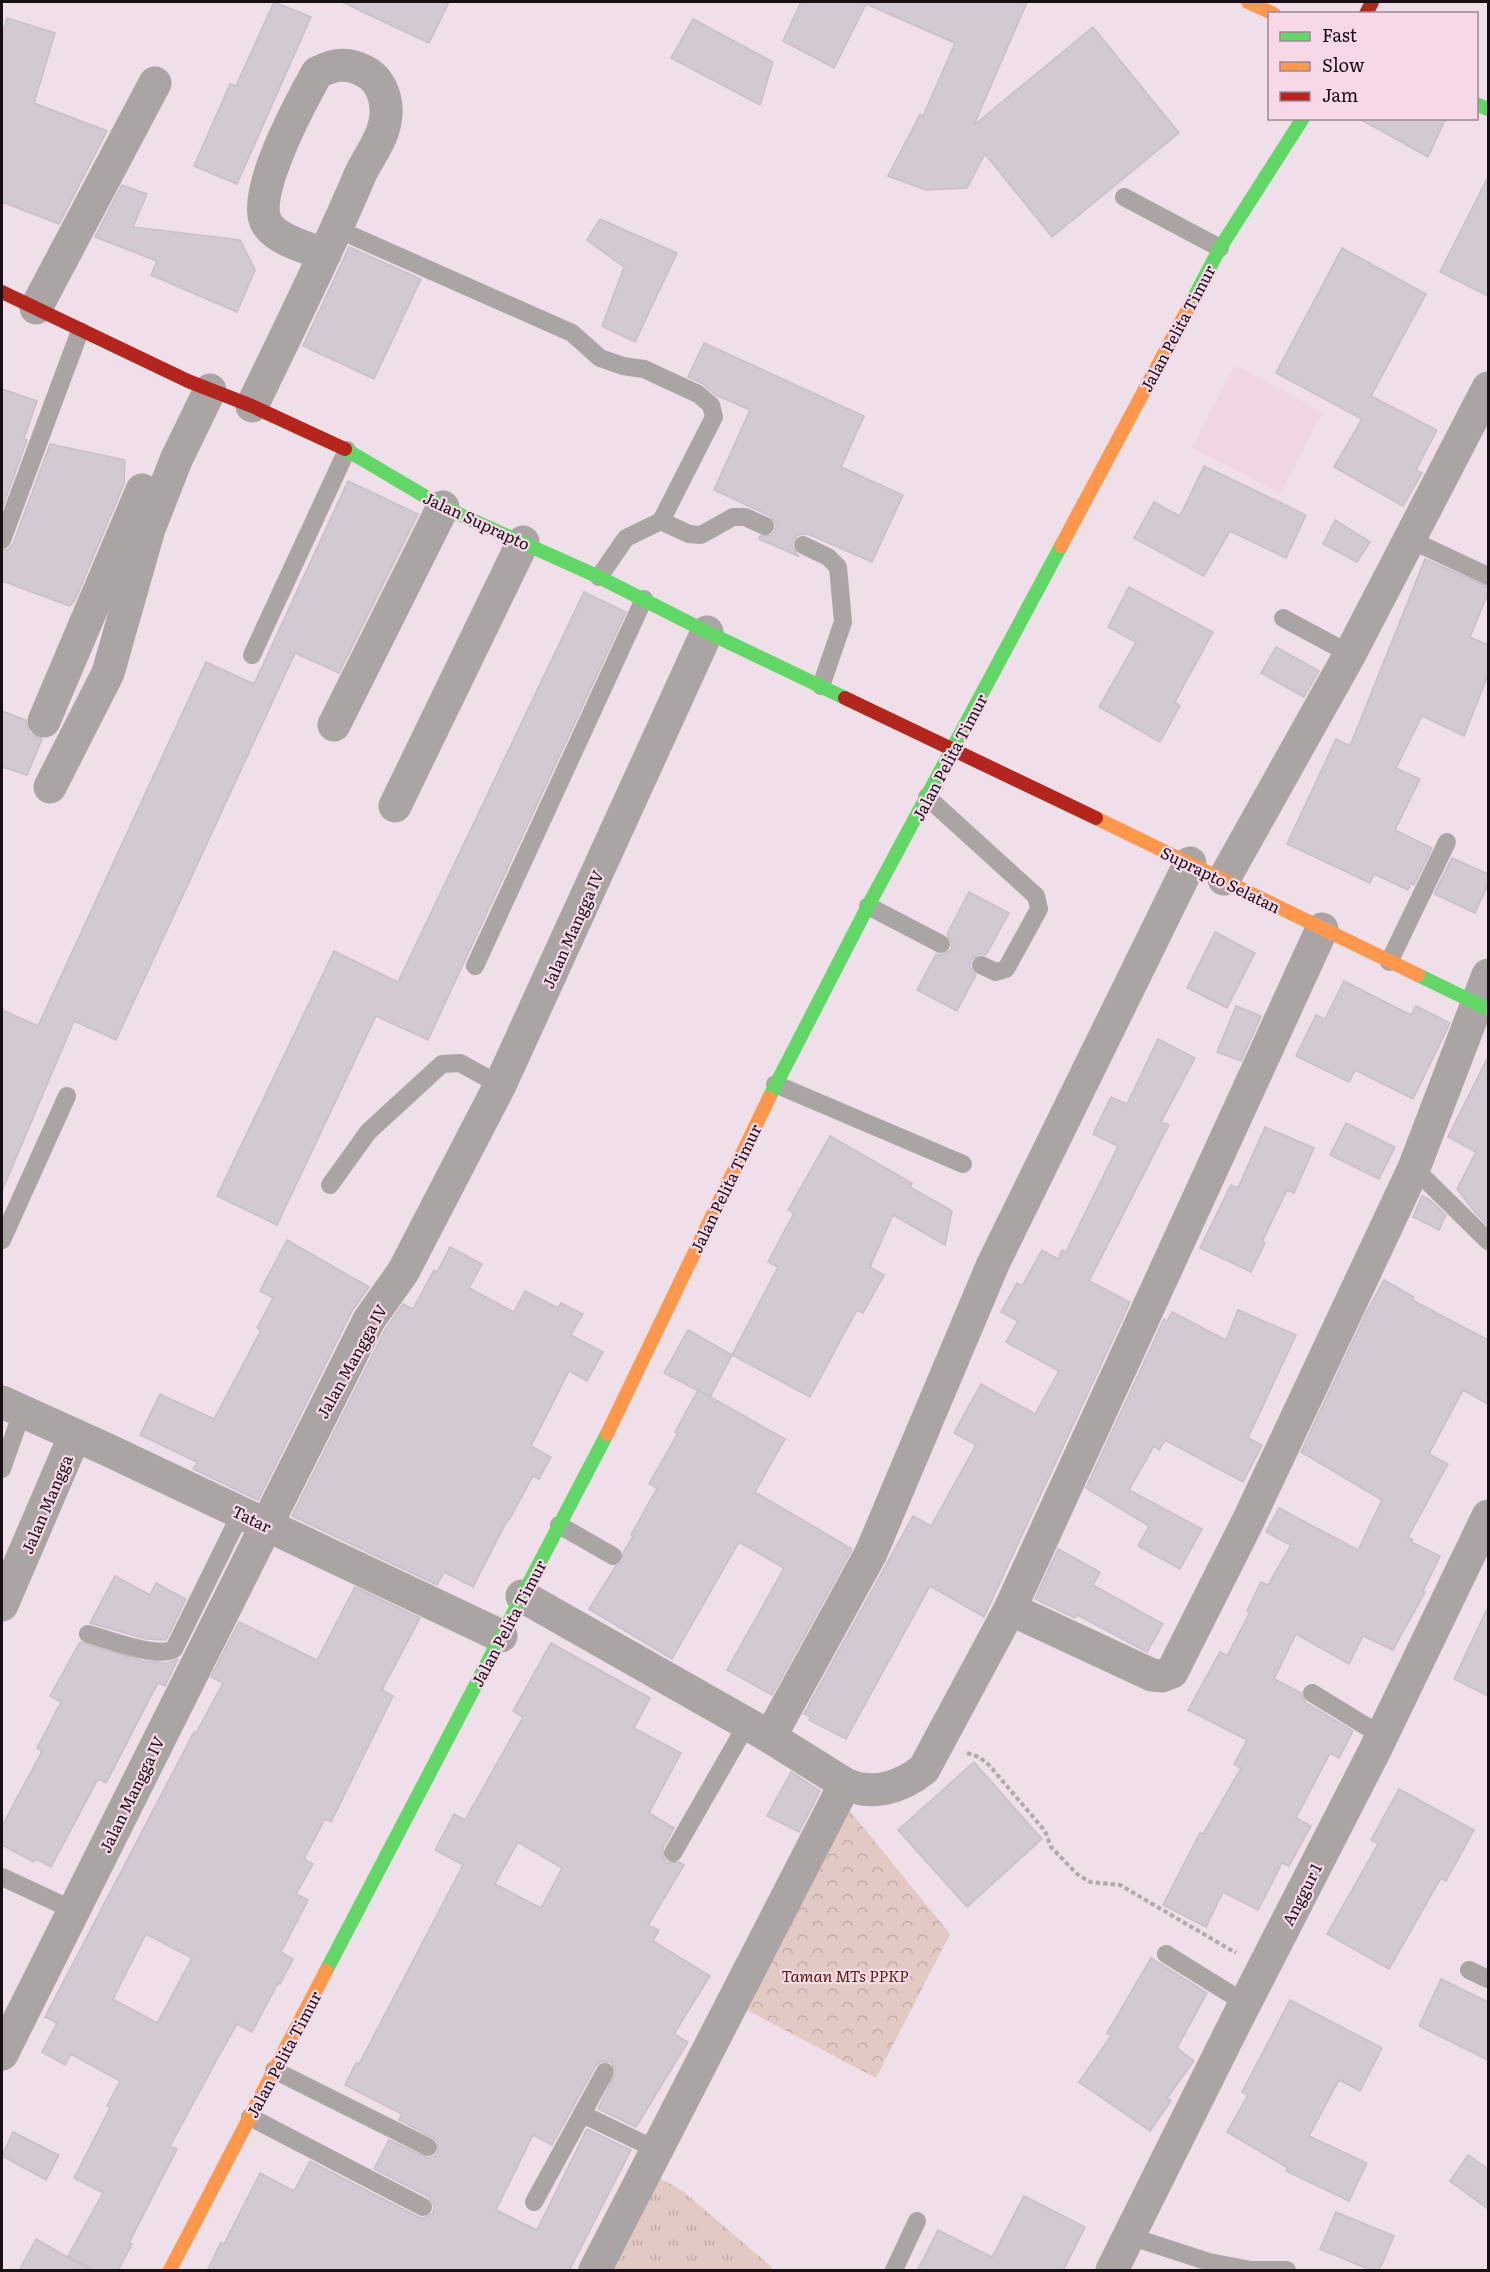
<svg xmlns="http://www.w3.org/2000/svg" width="1490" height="2272" viewBox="0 0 1490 2272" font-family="Literata,serif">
	<defs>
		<pattern id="grass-tufts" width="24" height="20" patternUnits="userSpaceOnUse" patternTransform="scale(1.5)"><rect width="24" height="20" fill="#e3c9c3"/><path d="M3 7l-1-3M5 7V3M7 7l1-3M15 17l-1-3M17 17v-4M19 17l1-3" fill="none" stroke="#c2aba7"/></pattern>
		<pattern id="park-crowns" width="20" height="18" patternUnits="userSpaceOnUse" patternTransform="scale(1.5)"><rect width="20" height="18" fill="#e3c9c3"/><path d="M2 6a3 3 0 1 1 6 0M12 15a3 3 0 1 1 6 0" fill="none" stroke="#c2aba7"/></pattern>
	</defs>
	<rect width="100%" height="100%" fill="#efdfe8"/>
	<polygon fill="#f1d6e5" points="1235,366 1323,412 1280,493 1192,448"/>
	<polygon fill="url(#grass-tufts)" points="662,2179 684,2192 775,2270 599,2270 639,2194"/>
	<polygon fill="url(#park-crowns)" points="850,1811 950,1934 876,2078 743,2008"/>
	<g fill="#d3c9d2" stroke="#c9bfc8" stroke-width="1.5" fill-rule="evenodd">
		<polygon points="274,2 311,17 237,184 194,166 230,84 236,86"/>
		<polygon points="342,2 449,2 429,43"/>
		<polygon points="801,2 1027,2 974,125 1093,27 1179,133 1052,237 985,154 967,188 926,190 888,176 920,114 923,116 955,43 866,4 834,68 783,41"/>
		<polygon points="7,18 55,33 34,103 107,131 59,224 2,202 2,36"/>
		<polygon points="693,19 773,62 760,105 671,58"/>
		<polygon points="1358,118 1446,118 1428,157"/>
		<polygon points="1488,177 1488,296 1440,272"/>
		<polygon points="122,185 147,194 133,227 240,240 255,270 237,312 151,275 157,261 95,237"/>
		<polygon points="600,219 677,253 635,342 602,326 624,267 587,240"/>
		<polygon points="349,247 421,279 374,379 303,346"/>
		<polygon points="1342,248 1426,294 1371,396 1437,430 1416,470 1422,473 1403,506 1334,467 1362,419 1276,373"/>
		<polygon points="704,343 864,416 841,467 903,495 872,562 808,534 797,535 793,541 792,546 798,556 759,539 760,536 771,535 775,531 776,524 770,516 714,490 750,410 716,395 703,384 688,377"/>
		<polygon points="2,389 37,401 24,439 27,440 2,509"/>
		<polygon points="50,444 125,460 124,484 75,600 70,606 2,581 2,551 9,549 13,544"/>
		<polygon points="1204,466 1306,515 1286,558 1230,531 1204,576 1134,538 1154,502 1180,516"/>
		<polygon points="348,481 418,514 339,673 295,653 116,1040 74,1021 2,1191 2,1010 38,1026 206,662 254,684"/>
		<polygon points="1335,520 1370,542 1357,562 1323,544"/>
		<polygon points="1425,559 1488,587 1488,593 1470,637 1488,645 1488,675 1464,736 1422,716 1396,768 1420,779 1395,830 1432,848 1414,885 1411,883 1408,890 1374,874 1370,883 1287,844 1336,739 1350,746"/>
		<polygon points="1129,587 1213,632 1175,702 1180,706 1160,742 1099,707 1136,642 1108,627"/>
		<polygon points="584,592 626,612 428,1040 376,1016 277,1225 217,1196 334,951 398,982"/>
		<polygon points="1276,647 1319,671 1304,697 1261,673"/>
		<polygon points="2,711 26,720 29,733 42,739 27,775 2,767"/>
		<polygon points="1452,858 1488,874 1488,884 1475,913 1434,894"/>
		<polygon points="969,892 1009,913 986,955 979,954 971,960 970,967 976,975 957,1011 917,990 936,954 942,955 951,950 952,943 947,934"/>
		<polygon points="1215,932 1255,953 1227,1008 1187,988"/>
		<polygon points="1344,981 1411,1015 1416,1006 1450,1023 1413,1099 1355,1070 1349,1082 1296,1056 1316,1015 1325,1019"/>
		<polygon points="1236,1006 1261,1016 1241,1061 1217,1052"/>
		<polygon points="1158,1039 1195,1058 1161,1122 1169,1125 1089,1281 1130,1302 984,1617 930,1586 846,1739 809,1720 811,1717 804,1714 913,1516 931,1526 976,1445 954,1433 981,1384 1035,1414 1059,1371 1006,1342 1018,1321 1001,1312 1017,1283 1022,1286 1042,1250 1058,1259 1062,1250 1066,1252 1118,1146 1093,1134 1111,1097 1127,1104"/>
		<polygon points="1488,1057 1488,1226 1474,1211 1457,1189 1476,1152 1448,1137"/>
		<polygon points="1346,1123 1395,1147 1379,1179 1330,1155"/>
		<polygon points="1265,1127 1314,1148 1294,1193 1287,1190 1262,1242 1265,1243 1251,1272 1200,1248 1231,1185 1238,1188"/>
		<polygon points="830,1136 912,1183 910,1187 952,1211 945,1245 893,1215 870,1267 884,1275 863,1313 857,1310 810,1397 732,1355 778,1267 768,1262 794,1213 788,1210"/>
		<polygon points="1422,1196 1430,1200 1446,1215 1439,1230 1413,1217"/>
		<polygon points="287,1240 369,1287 352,1311 258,1500 193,1469 197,1462 140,1435 160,1394 214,1419 261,1330 257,1328 273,1298 260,1291"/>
		<polygon points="450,1247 482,1264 469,1288 514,1312 525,1291 558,1308 561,1303 583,1314 571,1335 603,1352 587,1381 569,1371 531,1446 551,1457 539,1479 533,1476 509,1520 508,1519 473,1587 444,1572 437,1585 292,1516 385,1330 403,1304 413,1309 434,1270 437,1272"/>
		<polygon points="1384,1280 1414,1297 1412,1300 1488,1340 1488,1404 1463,1390 1429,1454 1448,1464 1408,1537 1413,1540 1411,1542 1440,1556 1423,1591 1425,1592 1393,1650 1363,1636 1349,1664 1296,1634 1274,1679 1301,1693 1306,1703 1353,1731 1339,1758 1330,1753 1296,1818 1311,1826 1289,1866 1282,1863 1258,1910 1223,1892 1206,1927 1163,1905 1200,1833 1203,1834 1241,1768 1234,1764 1247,1740 1188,1710 1220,1652 1227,1656 1250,1612 1247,1611 1261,1582 1268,1585 1291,1545 1266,1532 1279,1508 1358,1550 1382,1500 1301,1452 1367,1311"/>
		<polygon points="1238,1310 1296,1335 1248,1438 1262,1445 1243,1482 1165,1440 1159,1450 1154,1446 1129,1490 1202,1529 1180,1569 1138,1546 1149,1526 1086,1488 1164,1319 1167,1321 1172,1312 1226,1340"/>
		<polygon points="688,1330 732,1355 710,1397 664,1373"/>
		<polygon points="698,1390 785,1439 755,1492 852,1549 772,1695 727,1670 784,1568 739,1542 672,1659 589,1609 615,1567 623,1561 623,1553 633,1536 631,1535 657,1488 649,1484 678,1433 675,1432"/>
		<polygon points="1058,1549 1100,1572 1093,1585 1163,1624 1147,1652 1077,1615 1075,1618 1035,1599"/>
		<polygon points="115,1576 150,1595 156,1583 186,1599 166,1640 146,1639 90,1623"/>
		<path d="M355 1587 420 1618 382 1690 393 1696 331 1822 325 1819 304 1859 313 1864 296 1894 308 1900 281 1952 293 1959 280 1984 278 1983 252 2032 237 2024 219 2056 170 2146 177 2149 129 2243 132 2244 118 2271H95L68 2256 103 2193 74 2178 110 2108 107 2106 120 2081 71 2054 65 2065 42 2052 57 2023 45 2017 194 1732 196 1733 223 1683 211 1677 239 1622 317 1660ZM146 1934 192 1958 157 2023 113 1999Z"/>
		<polygon points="1488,1607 1488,1696 1454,1679"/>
		<polygon points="80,1642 143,1661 167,1663 178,1659 165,1686 158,1683 106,1783 98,1779 51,1867 36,1859 34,1862 2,1845 2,1826 42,1751 37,1748 61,1702 50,1696"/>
		<path d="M551 1643 650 1698 634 1728 681 1753 649 1813 674 1828 663 1848 664 1859 668 1863 679 1862 684 1865 648 1925 659 1930 653 1941 710 1976 674 2034 688 2042 636 2127 598 2109 616 2072 611 2062H600L595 2067 552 2145 533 2135 496 2210 537 2230 587 2129 631 2150 569 2271H207L221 2242 224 2244 260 2173 294 2191 310 2161 418 2217 424 2218 433 2213 434 2206 429 2197 374 2169 389 2140 428 2158 435 2156 438 2151 437 2140 399 2120 402 2114 345 2085 356 2063 359 2064 463 1865 435 1850 454 1814 465 1820 523 1717 513 1711ZM518 1842 562 1868 541 1908 495 1884Z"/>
		<polygon points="974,1762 1042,1839 967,1907 898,1830"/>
		<polygon points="791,1772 820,1791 799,1832 767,1816"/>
		<polygon points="1399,1789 1474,1830 1446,1881 1441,1878 1389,1969 1327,1934 1378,1844 1371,1840"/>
		<polygon points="1151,1958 1207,1993 1177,2048 1194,2061 1167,2098 1171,2101 1150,2131 1079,2082 1111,2036 1107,2033"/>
		<polygon points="1441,1979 1488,2002 1488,2060 1419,2026"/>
		<polygon points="1290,2000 1382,2048 1360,2091 1339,2080 1309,2136 1367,2163 1349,2201 1286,2171 1288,2168 1227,2132 1248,2095 1242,2092"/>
		<polygon points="13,2132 59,2155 46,2180 2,2156"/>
		<polygon points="1468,2155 1488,2169 1488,2209 1450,2181"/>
		<polygon points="1024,2196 1085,2227 1063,2271 917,2271 938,2230 992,2257"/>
		<polygon points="1336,2212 1394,2236 1379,2271 1373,2271 1320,2249"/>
		<polygon points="36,2239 92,2271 19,2271"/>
	</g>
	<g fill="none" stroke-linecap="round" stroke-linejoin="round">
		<polyline stroke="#b1a9ac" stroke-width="4" stroke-dasharray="4.5 3" stroke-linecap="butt" points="967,1753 979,1757 989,1765 1045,1831 1051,1847 1077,1874 1090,1882 1120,1885 1236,1953"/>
		<g stroke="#aaa4a5" stroke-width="18">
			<polyline points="1124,197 1220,248"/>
			<polyline points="337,229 572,333 600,358 623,366 644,369 698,394 711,405 714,417 661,521 626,538 599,577"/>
			<polyline points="661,521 689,534 701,535 733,517 745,517 765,526"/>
			<polyline points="2,540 80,331"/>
			<polyline points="1411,540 1488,576"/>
			<polyline points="803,545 828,557 838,567 843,622 821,686"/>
			<polyline points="1283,618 1350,654"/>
			<polyline points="252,655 347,450"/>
			<polyline points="927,797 1036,896 1039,909 1006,969 996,972 981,965"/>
			<polyline points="868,906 941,944"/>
			<polyline points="1389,962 1447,842"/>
			<polyline points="475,966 644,599"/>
			<polyline points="775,1084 963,1164"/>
			<polyline points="1414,1168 1488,1241"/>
			<polyline points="330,1185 368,1132 442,1064 460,1063 500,1085"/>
			<polyline points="2,1240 67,1096"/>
			<polyline points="2,1469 22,1412"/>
			<polyline points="559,1525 613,1556"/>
			<path d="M88 1634C107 1639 157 1659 174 1649L241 1513"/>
			<polyline points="1312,1693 1382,1736"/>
			<polyline points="673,1853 747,1724"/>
			<polyline points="2,1877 73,1910"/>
			<polyline points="1166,1954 1245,2003"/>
			<polyline points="1469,1970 1488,1979"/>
			<polyline points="274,2070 428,2147"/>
			<polyline points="582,2114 657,2150"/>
			<polyline points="250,2117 423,2207"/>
			<polyline points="534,2202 605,2072"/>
			<polyline points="1129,2236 1209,2262 1251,2270 1287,2270"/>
			<polyline points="894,2270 917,2221"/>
		</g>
		<g stroke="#aaa4a5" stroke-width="33">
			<polyline points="36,308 155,83"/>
			<path d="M252 406C289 329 327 253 360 175 368 157 382 141 385 122 389 102 382 80 364 71 348 62 333 64 317 73 302 100 251 193 266 222 274 239 309 249 325 254"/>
			<polyline points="44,721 142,490"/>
			<polyline points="334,725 443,507"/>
			<polyline points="50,787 108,673 149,529 176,460 210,390"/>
			<polyline points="395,806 523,542"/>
			<polyline points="1224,879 1350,654 1488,388"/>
			<polyline points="2,1402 108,1450 501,1636"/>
			<path d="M522 1596 770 1737 845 1784C872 1796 901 1788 924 1769L1010 1609 1322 929"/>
			<polyline points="2,1605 75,1435"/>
			<polyline points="1010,1609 1152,1675 1162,1676 1172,1672 1248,1521 1414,1168 1488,975"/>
			<polyline points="770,1737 871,1553 993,1264 1190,863"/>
			<polyline points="2,2054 369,1320 403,1272 500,1085 707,632"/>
			<polyline points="595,2270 845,1784"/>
			<polyline points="1112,2270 1233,2027 1375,1750 1488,1516"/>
		</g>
		<g stroke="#63d668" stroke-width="14">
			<polyline points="1476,104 1488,109"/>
			<polyline points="1189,307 1220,248 1303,118"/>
			<polyline points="345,449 443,507 599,577 707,632 845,698"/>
			<polyline points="1418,975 1488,1009"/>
			<polyline points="769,1098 868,906 1061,546"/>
			<polyline points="326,1971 607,1434"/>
		</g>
		<g stroke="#ff974d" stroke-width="14">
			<polyline points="1248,2 1274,14"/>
			<polyline points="1061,546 1189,307"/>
			<polyline points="1096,818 1418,975"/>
			<polyline points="607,1434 769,1098"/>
			<polyline points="170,2270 326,1971"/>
		</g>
		<g stroke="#b3261e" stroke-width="14">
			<polyline points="1366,14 1372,2"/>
			<polyline points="2,292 188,381 252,406 345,449"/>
			<polyline points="845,698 1096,818"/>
		</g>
	</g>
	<g text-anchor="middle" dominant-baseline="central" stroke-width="4.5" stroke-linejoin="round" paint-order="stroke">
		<g font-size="16" fill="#180f14" stroke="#f6d8e9">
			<text transform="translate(1177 328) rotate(-62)">Jalan Pelita Timur</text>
			<text transform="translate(477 520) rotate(25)">Jalan Suprapto</text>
			<text transform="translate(949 757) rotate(-62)">Jalan Pelita Timur</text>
			<text transform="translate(1221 879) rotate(26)">Suprapto Selatan</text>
			<text transform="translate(572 929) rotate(-66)">Jalan Mangga IV</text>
			<text transform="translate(725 1188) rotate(-64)">Jalan Pelita Timur</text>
			<text transform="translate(351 1361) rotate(-61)">Jalan Mangga IV</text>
			<text transform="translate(46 1504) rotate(-67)">Jalan Mangga</text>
			<text transform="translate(252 1518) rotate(26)">Tatar</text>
			<text transform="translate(508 1623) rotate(-62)">Jalan Pelita Timur</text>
			<text transform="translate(131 1794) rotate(-64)">Jalan Mangga IV</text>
			<text transform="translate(1301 1894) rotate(-63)">Anggur 1</text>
			<text transform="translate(283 2054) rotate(-62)">Jalan Pelita Timur</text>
		</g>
		<g font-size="16" font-style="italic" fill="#4d2309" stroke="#f6d8e9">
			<text x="845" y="1975">Taman MTs PPKP</text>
		</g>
	</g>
	<rect width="1490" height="2272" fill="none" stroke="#180f14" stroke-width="6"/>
	<rect x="1268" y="12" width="210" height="108" fill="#f6d8e9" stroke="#9d8894" stroke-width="1.5"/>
	<rect x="1280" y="32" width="30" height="9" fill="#63d668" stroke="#9d8894" stroke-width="1.5"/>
	<text x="1322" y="42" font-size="18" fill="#180f14">Fast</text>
	<rect x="1280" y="62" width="30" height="9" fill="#ff974d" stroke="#9d8894" stroke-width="1.5"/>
	<text x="1322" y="72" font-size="18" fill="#180f14">Slow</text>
	<rect x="1280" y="92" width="30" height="9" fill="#b3261e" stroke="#9d8894" stroke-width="1.5"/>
	<text x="1322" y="102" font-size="18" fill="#180f14">Jam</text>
</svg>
